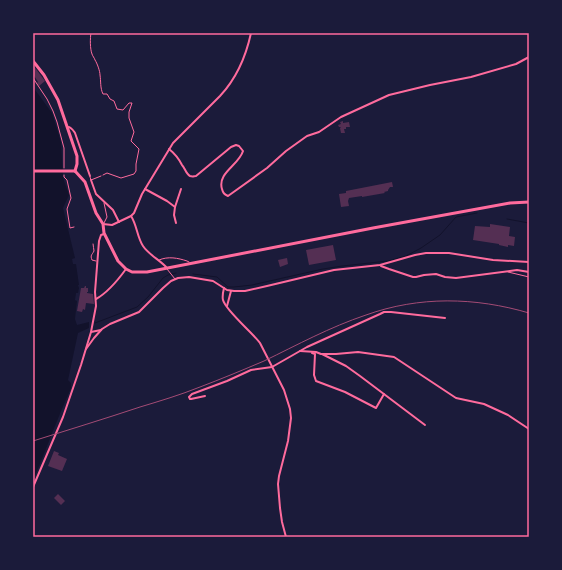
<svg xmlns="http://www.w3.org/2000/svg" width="562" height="570" viewBox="0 0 562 570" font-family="'Work Sans',sans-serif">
	<rect width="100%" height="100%" fill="#1b1b3a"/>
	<path fill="#12122b" d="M33 87 52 113 61 142 63 178 69 195 63 208 75 258 72 259 73 264H76L79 285H78L79 288 78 293H76L75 300 77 301 75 319 77 325 89 322V328L78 333 68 380 71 383V388C57 419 46 450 33 481Z"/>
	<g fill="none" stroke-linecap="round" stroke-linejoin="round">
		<g stroke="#12122b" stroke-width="1">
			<polyline points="507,219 529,223"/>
			<polyline points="193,274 217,277 228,287 234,287 252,285 323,269 342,266 388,261 406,256 421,248 440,235 456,217 477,213"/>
			<polyline points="95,323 137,307 148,297 163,278 168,275 176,273"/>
		</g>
	</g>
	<g fill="#542f53">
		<polygon points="33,65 45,81 39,86 37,83 38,82 33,74"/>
		<polygon points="343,121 343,123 349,122 350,127 346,127 346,129 344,129 345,133 341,133 340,128 341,127 339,127 338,125 341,124 340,122"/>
		<polygon points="392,182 393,187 390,187 388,190 388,191 384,192 385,193 362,197 362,196 349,198 348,201 349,206 341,207 339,194 346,193 346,191"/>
		<polygon points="490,224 510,227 509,236 515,237 514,246 508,245 508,247 499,245 499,244 473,240 475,226 490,227"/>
		<polygon points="333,245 336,260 309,265 306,250"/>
		<polygon points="287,258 288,264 280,267 278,260"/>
		<polygon points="85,286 86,286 86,288 88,288 88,292 87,292 87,293 93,294 94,304 86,303 85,310 83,309 82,312 77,311 81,288 84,288"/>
		<polygon points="54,451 59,453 58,455 67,459 62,471 48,466"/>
		<polygon points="58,494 65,501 61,505 54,498"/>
	</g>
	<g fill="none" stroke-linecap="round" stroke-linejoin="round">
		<g stroke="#ff6b9d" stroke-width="1">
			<path d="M91 33C90 38 90 49 92 54 92 55 95 59 95 60 97 63 100 71 100 75 101 81 100 88 103 94H107L110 99 114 101 117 109 123 110 129 103H132L129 112V118L134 132 131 141 139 149 136 164V171L134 174 121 178 107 173 103 175"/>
			<polyline points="33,78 47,99 53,111 57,122 64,148 64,168"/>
			<polyline points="64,175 64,177 67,180 71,198 67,209 70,228 74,227"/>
		</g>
		<g stroke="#ff6b9d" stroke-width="1">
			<polyline points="90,177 91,180 101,176"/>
			<polyline points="104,203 107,217 104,223"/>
			<path d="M93 244C93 246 94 249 94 251 92 255 90 255 92 260L96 261"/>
			<path d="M159 260C168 256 178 258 187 261L189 262"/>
			<polyline points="167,269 175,279"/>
			<polyline points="508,272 529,277"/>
		</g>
		<g stroke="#ff6b9d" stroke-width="2">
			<path d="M67 127C71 126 73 130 75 133L90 176"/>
			<path d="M169 149C174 153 179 159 182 165 185 168 186 174 190 176 193 177 194 176 196 176L231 147 236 145 239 146 243 151C239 165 217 173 222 189 223 193 224 194 228 196L267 168 286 151 307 136 319 132 341 117 389 95 430 85 471 77 516 64 529 57"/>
			<polyline points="91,180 96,194 113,210 119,222"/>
			<polyline points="145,189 167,201 175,207 174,215 176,223"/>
			<polyline points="175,207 181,189"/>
			<path d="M131 216C137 225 137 237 143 246 149 255 160 260 167 268"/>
			<polyline points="381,266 389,269 413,277 416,277 424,275 436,274 445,277 456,278 517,270 529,272"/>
			<path d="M224 288C223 292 222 296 223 300 226 311 252 332 260 343L284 390 290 409 291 418 288 441 279 476 278 484 280 508 282 522 286 537"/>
			<path d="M96 299C107 293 118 280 126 269"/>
			<polyline points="227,306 231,291"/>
			<polyline points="91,332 101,330"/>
			<polyline points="86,349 94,338 102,329 110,324 139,312 163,288 171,281 178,278 189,277 213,281 227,290 234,291 245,291 267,286 334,270 380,265 415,255 426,253 449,253 493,260 529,262"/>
			<polyline points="300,351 316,352 321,354 336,354 358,352 394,357 456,398 484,404 508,415 529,429"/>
			<polyline points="312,353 315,354 314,375 316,381 345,392 376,408 384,394"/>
			<polyline points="322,354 346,366 360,376 425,425"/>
			<polyline points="205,396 191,399 190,399 189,397 192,394 227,381 251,370 272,367 307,347 380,314 384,312 391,312 445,318"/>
		</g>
		<g stroke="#ff6b9d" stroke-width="2">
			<path d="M103 224 112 225 131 216 134 213 142 194 173 143 220 96C236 79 246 56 251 33"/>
			<polyline points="33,487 63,417 81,365 91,332 96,306 95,292 99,241 101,235 104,234"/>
		</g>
		<g stroke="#ff6b9d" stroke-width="3">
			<polyline points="33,61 44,75 58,100 77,156 77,164 75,171"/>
			<polyline points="33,171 75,171"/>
			<polyline points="75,171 85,182 96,213 103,224 104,233 118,261 126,269 132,272 147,272 373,228 510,203 529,202"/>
		</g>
		<path stroke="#a44b75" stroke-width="1" d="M33 441C68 430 104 419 140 407 160 401 180 395 200 387 221 379 243 370 264 361 297 345 330 327 366 315 419 296 475 297 529 313"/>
	</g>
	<rect width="562" height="570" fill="none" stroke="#1b1b3a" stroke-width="68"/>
	<rect x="34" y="34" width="494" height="502" fill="none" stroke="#ff6b9d" stroke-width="1.5"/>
</svg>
